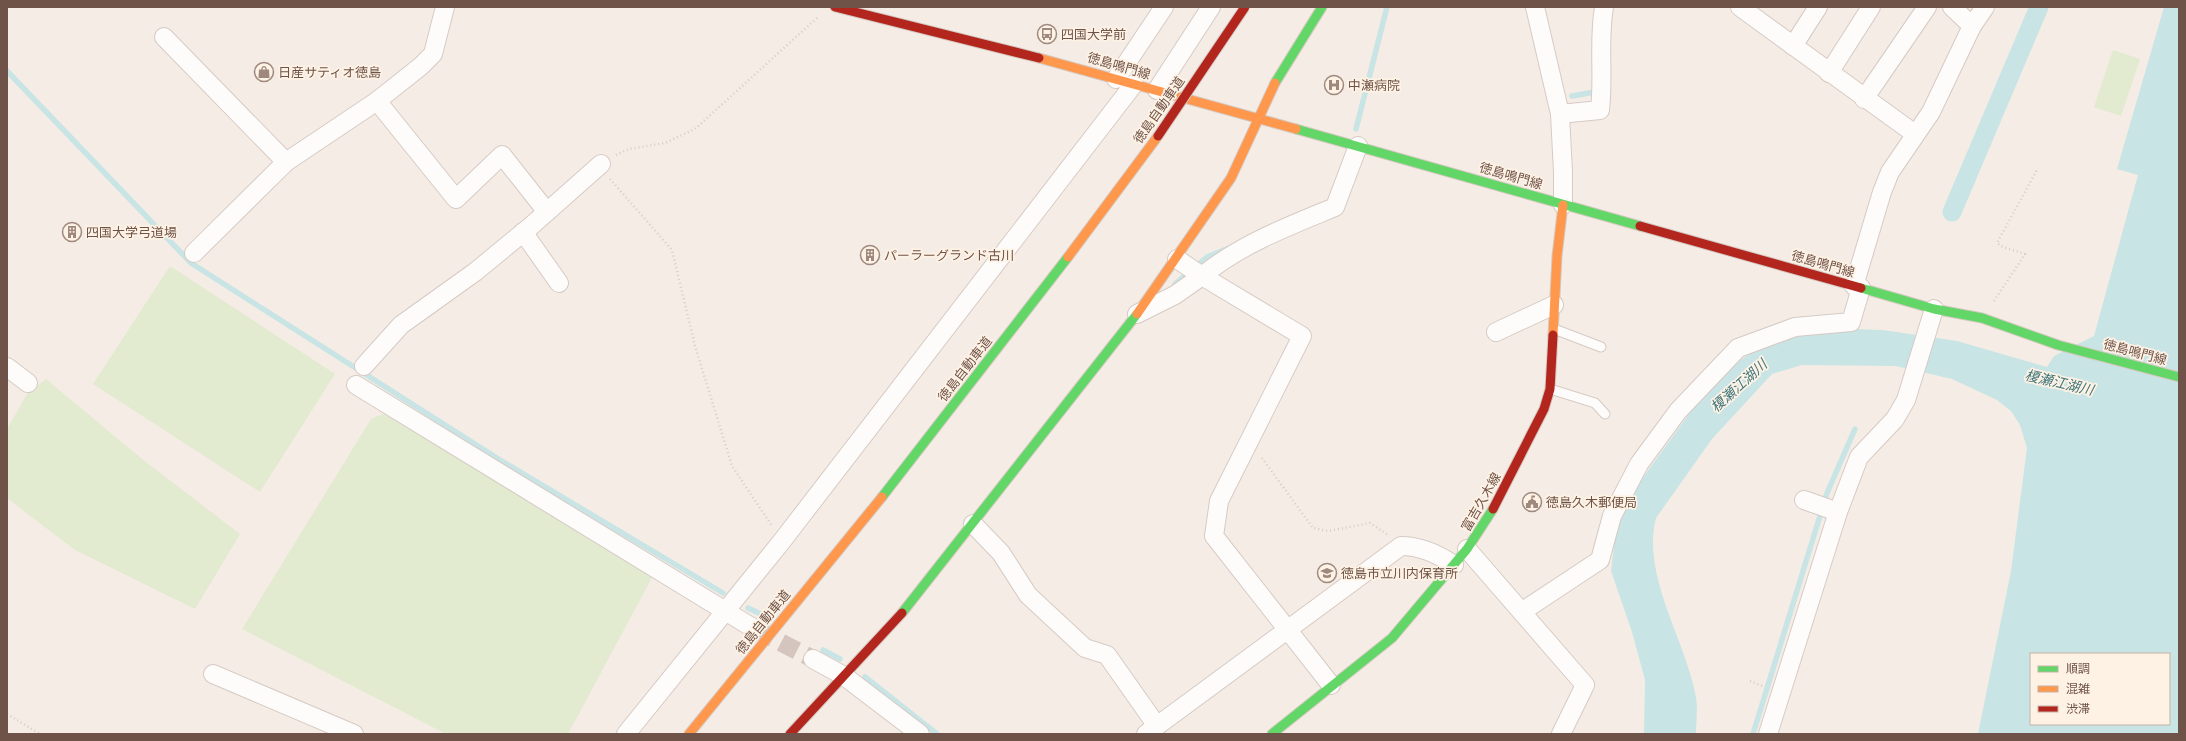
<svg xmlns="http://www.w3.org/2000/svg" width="2186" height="741" viewBox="0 0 2186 741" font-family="'Fira Sans Condensed','Noto Sans JP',sans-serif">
	<rect width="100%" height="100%" fill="#f5ede5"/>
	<g fill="#e2ead0">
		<polygon points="2113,50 2140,59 2121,116 2094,107"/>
		<polygon points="170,266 335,374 260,492 93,384"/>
		<polygon points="46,379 142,459 240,534 195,609 75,550 7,498 7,429 27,394"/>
		<polygon points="388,412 654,574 568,734 446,734 242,629 371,419"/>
	</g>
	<path fill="#c8e4e4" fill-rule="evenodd" d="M2164 7H2179V734H1978L2011 571 2027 448 2020 425 2011 411 1997 400 1952 379 1896 366 1802 365 1772 374 1712 439 1656 518C1641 575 1686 641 1696 697 1698 709 1696 722 1696 734H1644L1645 680 1632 632 1611 571 1615 538 1626 501 1694 407 1726 371 1762 344 1821 330 1849 329 1883 330 1957 341 2047 367 2054 356 2094 336 2138 175 2117 169ZM2031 654H2169V724H2031Z"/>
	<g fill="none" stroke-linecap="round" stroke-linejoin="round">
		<g stroke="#c8e4e4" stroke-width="5.5">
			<polyline points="7,71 191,263 500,460 723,593"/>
			<polyline points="1572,96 1595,92 1595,87"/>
			<polyline points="1356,129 1387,7"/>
			<polyline points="1175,284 1207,257 1229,248"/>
			<polyline points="748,608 761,614"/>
			<polyline points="823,650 840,659"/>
			<polyline points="865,677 937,734"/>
			<polyline points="1753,734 1827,493 1855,429"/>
		</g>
		<polyline stroke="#c8e4e4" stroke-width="19" points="1952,212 2039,7"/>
		<polyline stroke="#d4c6be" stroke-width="18" stroke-dasharray="18 9" stroke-linecap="butt" points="757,630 813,659"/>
		<g stroke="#d6cac4" stroke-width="11">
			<g id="lane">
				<polyline points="1554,329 1601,347"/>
				<polyline points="1550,389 1595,403 1605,414"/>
			</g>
		</g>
		<g stroke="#d6cac4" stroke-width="20">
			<g id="street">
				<polyline points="1535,7 1560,114 1563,172 1563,205"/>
				<polyline points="1740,7 1915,134"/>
				<polyline points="1952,7 1972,26"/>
				<polyline points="164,37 286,162"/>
				<polyline points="1793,46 1818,7"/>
				<polyline points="1829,73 1871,7"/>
				<polyline points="1116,79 1164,7"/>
				<polyline points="1157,90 1211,7"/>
				<polyline points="1864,99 1927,7"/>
				<polyline points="377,101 456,199 502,155 547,212"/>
				<path d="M1560 114 1600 110C1604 75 1598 41 1604 7"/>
				<polyline points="523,232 559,283"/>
				<polyline points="194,253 286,162 377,101 421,66 433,54 445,7"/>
				<path d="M1177 259 1202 276C1241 244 1289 226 1335 207L1358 146"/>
				<polyline points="1854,286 1882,192 1890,172 1931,112 1972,26 1985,7"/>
				<polyline points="1137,314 1175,295 1202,276 1302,336 1219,501 1214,536 1331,685"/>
				<polyline points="1496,332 1554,305"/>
				<polyline points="364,366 401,325 475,272 531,226 601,164"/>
				<polyline points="7,367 28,383"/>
				<polyline points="356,385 753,628"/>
				<polyline points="1804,500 1838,512"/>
				<polyline points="973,524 1001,553 1028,595 1085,648 1107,655 1157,726"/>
				<polyline points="1467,549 1585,685 1561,734"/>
				<polyline points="1523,611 1600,560 1612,516 1639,464 1678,411 1738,348 1795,327 1851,322 1861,288"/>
				<polyline points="813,659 844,676 920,734"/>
				<polyline points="213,674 354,734"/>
				<polyline points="626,734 782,541 1134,84"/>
				<path d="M1146 734 1401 546C1421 546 1438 554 1454 565"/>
				<polyline points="1768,734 1838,512 1859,457 1895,419 1906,400 1934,309"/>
			</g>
		</g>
		<g stroke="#d5c9c2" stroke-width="11">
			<g id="fast">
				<polyline points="1275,83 1322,7"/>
				<polyline points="1296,129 1640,226"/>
				<polyline points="1861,288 1934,309 1982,318 2058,345 2179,377"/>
				<polyline points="882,497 1068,257"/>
				<polyline points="902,613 1137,314"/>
				<polyline points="1272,734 1392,638 1467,549 1493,509"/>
			</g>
		</g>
		<g stroke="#d5c9c2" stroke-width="11">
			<g id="slow">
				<polyline points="1039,58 1296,129"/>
				<polyline points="1068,257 1158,136"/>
				<polyline points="1137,314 1231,178 1275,83"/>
				<polyline points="1553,335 1557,256 1563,205"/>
				<polyline points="689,734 882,497"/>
			</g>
		</g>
		<g stroke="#d5c9c2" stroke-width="11">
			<g id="jam">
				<polyline points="835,7 1039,58"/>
				<polyline points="1640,226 1861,288"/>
				<polyline points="1493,509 1544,409 1550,389 1553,335"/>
				<polyline points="790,734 902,613"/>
			</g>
		</g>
		<g stroke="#d5ccc8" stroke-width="2.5" stroke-dasharray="1 3" stroke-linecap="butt">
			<polyline points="616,155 629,149 665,143 695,129 818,17"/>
			<polyline points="610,179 672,250 695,346 732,466 772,526"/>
			<polyline points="1994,301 2025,254 2003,247 1997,243 2038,168"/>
			<polyline points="1262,458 1313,528 1328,531 1370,523 1388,535"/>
			<polyline points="1750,681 1765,687"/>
			<polyline points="7,714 40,734"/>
		</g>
		<use href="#lane" stroke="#fefcfb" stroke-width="9"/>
		<use href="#street" stroke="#fefcfb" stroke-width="18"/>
		<use href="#fast" stroke="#63d668" stroke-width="9"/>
		<use href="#slow" stroke="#ff974d" stroke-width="9"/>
		<use href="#jam" stroke="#b3261e" stroke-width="9"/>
		<g stroke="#d3c9c3" stroke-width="11" stroke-linecap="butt">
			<polyline id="jam-bridge" points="1158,136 1245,7"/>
		</g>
		<use href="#jam-bridge" stroke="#b3261e" stroke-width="9"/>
	</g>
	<defs>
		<g id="bus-ring" transform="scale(1)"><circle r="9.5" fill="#fef2e5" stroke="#9f897f" stroke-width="1.5"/><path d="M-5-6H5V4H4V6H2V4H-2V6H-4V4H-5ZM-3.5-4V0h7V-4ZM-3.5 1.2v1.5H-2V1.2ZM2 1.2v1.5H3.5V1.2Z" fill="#9f897f"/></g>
		<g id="shop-ring" transform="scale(1)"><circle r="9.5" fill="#fef2e5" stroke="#9f897f" stroke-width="1.5"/><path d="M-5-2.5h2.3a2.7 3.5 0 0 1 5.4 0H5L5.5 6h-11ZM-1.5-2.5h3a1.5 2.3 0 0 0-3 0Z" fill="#9f897f"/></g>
		<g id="hospital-ring" transform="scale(1)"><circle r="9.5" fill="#fef2e5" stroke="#9f897f" stroke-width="1.5"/><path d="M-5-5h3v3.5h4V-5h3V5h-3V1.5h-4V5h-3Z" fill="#9f897f"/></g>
		<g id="building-ring" transform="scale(1)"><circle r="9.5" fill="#fef2e5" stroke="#9f897f" stroke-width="1.5"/><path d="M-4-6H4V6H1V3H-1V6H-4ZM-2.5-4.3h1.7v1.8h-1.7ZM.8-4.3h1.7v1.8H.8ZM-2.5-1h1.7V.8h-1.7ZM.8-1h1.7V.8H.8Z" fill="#9f897f"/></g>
		<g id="civic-ring" transform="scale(1)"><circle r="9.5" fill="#fef2e5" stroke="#9f897f" stroke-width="1.5"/><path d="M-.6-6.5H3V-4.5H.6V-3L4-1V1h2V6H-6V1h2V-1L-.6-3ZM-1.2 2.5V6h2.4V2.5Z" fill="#9f897f"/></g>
		<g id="school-ring" transform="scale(1)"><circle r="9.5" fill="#fef2e5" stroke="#9f897f" stroke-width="1.5"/><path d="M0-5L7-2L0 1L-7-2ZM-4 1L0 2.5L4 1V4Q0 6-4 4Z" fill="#9f897f"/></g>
	</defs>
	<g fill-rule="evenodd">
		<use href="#bus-ring" x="1047" y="34"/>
		<use href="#shop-ring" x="264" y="72"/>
		<use href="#hospital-ring" x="1334" y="85"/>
		<use href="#building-ring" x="72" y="232"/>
		<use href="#building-ring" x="870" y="255"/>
		<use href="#civic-ring" x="1532" y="502"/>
		<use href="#school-ring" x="1327" y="573"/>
	</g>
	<g text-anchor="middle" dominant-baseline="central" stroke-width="3.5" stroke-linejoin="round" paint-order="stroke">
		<g font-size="13" fill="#705348" stroke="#fef2e5" text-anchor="start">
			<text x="1061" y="34">四国大学前</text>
			<text x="278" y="72">日産サティオ徳島</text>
			<text x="1348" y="85">中瀬病院</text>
			<text x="86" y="232">四国大学弓道場</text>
			<text x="884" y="255">パーラーグランド古川</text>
			<text x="1546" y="502">徳島久木郵便局</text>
			<text x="1341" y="573">徳島市立川内保育所</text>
		</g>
		<g font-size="13" fill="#705348" stroke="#fef2e5">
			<text transform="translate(1119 66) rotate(16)">徳島鳴門線</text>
			<text transform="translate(1159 110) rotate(-55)">徳島自動車道</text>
			<text transform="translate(1511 176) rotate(16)">徳島鳴門線</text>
			<text transform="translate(1823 264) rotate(16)">徳島鳴門線</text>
			<text transform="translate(2135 352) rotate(15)">徳島鳴門線</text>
			<text transform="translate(965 369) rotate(-52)">徳島自動車道</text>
			<text transform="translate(1481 502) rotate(-60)">富吉久木線</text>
			<text transform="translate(763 622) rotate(-51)">徳島自動車道</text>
		</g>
		<g font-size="14" font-style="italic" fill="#40777c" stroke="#fef2e5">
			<text transform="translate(2059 383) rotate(13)">榎瀬江湖川</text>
			<text transform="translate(1739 386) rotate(-42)">榎瀬江湖川</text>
		</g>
	</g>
	<rect width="2186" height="741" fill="none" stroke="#705348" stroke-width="16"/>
	<rect x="2030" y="653" width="140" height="72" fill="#fef2e5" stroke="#c5b2a6"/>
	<rect x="2038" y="666" width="20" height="6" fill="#63d668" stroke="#c5b2a6"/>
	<text x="2066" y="673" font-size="12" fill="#705348">順調</text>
	<rect x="2038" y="686" width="20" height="6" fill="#ff974d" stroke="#c5b2a6"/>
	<text x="2066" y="693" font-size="12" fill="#705348">混雑</text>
	<rect x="2038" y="706" width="20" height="6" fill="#b3261e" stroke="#c5b2a6"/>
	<text x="2066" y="713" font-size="12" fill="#705348">渋滞</text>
</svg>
